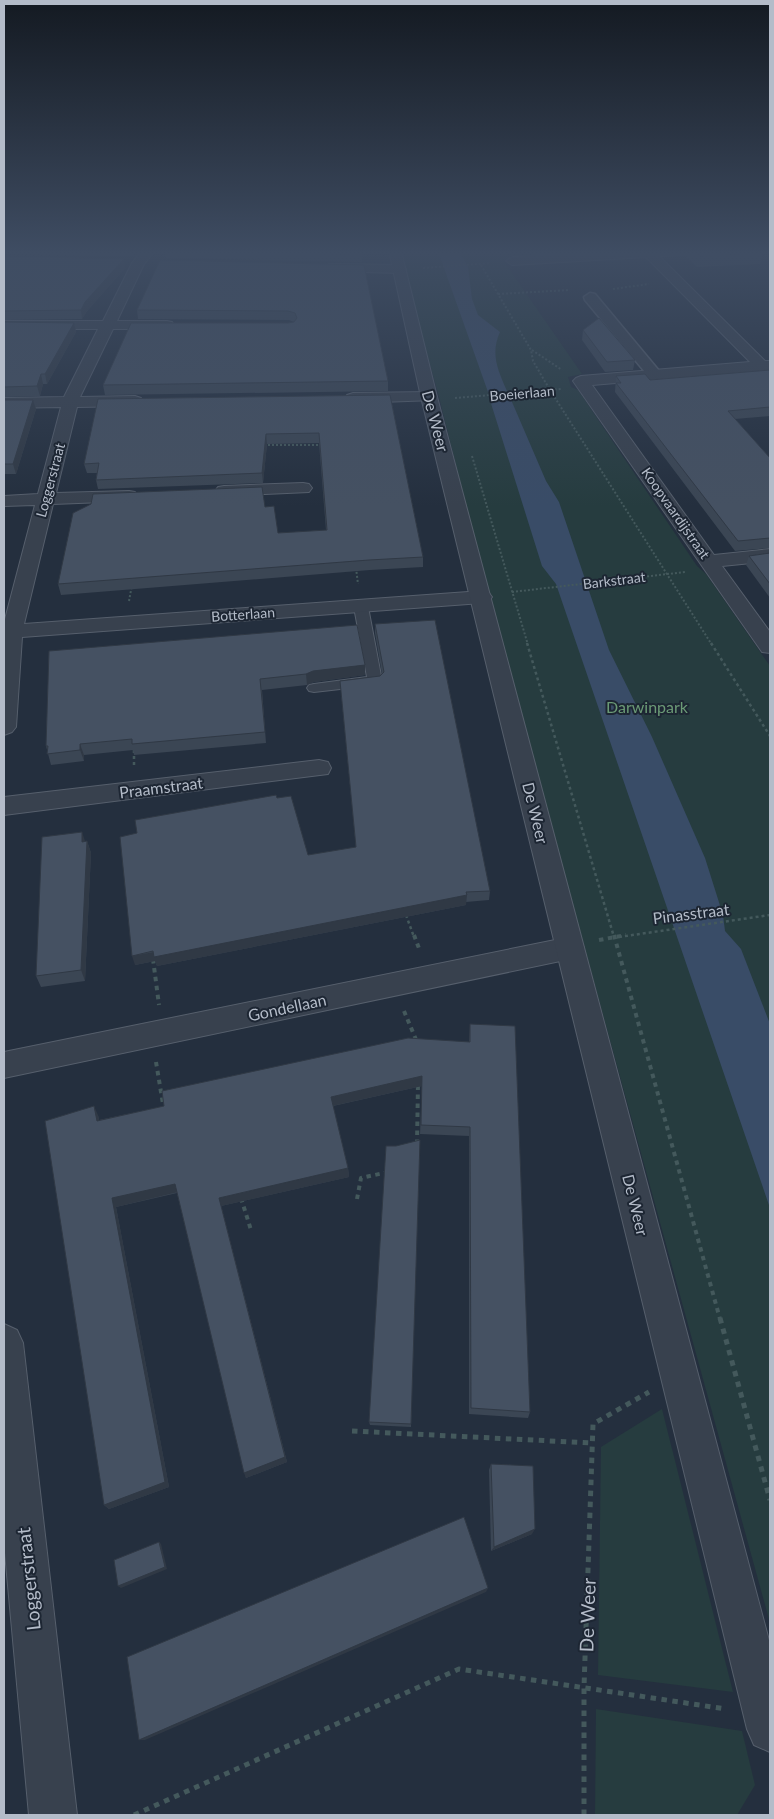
<svg xmlns="http://www.w3.org/2000/svg" width="774" height="1819" viewBox="0 0 774 1819" font-family="Lato,sans-serif">
	<rect width="100%" height="100%" fill="#242f3e"/>
	<g fill="#263c3f">
		<polygon points="399,251 632,251 503,260 582,374 568,377 571,387 578,390 697,566 706,574 770,666 770,1623 496,625 439,397"/>
		<polygon points="662,1409 733,1692 598,1675 601,1447"/>
		<polygon points="596,1709 742,1731 755,1785 737,1815 595,1815"/>
	</g>
	<g fill="#394c67">
		<path d="M438 251H459L468 267 472 299 478 315 500 332C490 354 498 370 507 391L488 392Z"/>
		<polygon points="509,395 546,481 559,502 609,650 652,737 705,858 723,915 725,931 741,949 770,1024 770,1208 556,584 542,566 489,397"/>
	</g>
	<g fill="none" stroke-linecap="round" stroke-linejoin="round">
		<g stroke="#565f6c" stroke-width="2">
			<polygon id="service" points="361,603 368,607 382,681 380,684 375,685 314,692 309,691 307,688 309,685 314,684 367,677 354,607"/>
		</g>
		<g stroke="#565f6c" stroke-width="3">
			<polygon id="pedestrian" points="590,293 595,294 660,372 662,375 660,378 650,378 585,300 584,297"/>
		</g>
		<g stroke="#565f6c" stroke-width="2">
			<g id="minor">
				<polygon points="142,251 155,251 144,264 117,321 167,321 172,322 174,325 172,328 167,329 113,329 80,397 135,396 141,398 143,401 141,404 135,406 77,407 56,493 129,491 135,492 138,496 135,500 129,501 53,504 24,624 482,591 489,593 492,597 489,601 482,603 22,637 16,727 12,732 4,735 4,623 35,505 4,506 4,496 38,494 61,407 4,408 4,398 64,397 98,329 4,329 4,321 103,321 132,263"/>
				<polygon points="619,251 691,251 685,255 659,256 765,361 770,361 770,370 592,385 714,555 770,549 770,561 722,566 770,632 770,653 762,652 573,381 576,378 581,376 750,362 646,257 512,265 506,261 512,257"/>
				<polygon points="329,264 400,265 406,269 400,273 324,271 323,268"/>
				<polygon points="429,392 435,394 437,397 435,400 353,403 347,401 345,398 347,395 353,393"/>
				<polygon points="303,483 309,484 312,488 309,492 224,496 218,495 215,491 218,487 224,486"/>
				<polygon points="319,760 328,762 331,768 328,774 4,815 4,797"/>
				<polygon points="570,937 580,940 584,948 580,956 570,959 4,1078 4,1052"/>
				<polygon points="4,1324 17,1330 23,1343 77,1815 29,1815 4,1542"/>
			</g>
		</g>
		<g stroke="#565f6c" stroke-width="2">
			<polygon id="tertiary" points="389,251 401,251 437,397 770,1644 770,1752 754,1745 747,1729 421,397"/>
		</g>
		<g stroke="#44595c" stroke-width="2" stroke-dasharray="2 2" stroke-linecap="butt">
			<polyline points="481,265 531,350 533,361 550,390 712,645"/>
			<polyline points="423,268 491,263"/>
			<polyline points="613,289 649,284"/>
			<polyline points="498,294 570,290"/>
			<polyline points="532,350 562,370"/>
			<polyline points="455,398 561,389"/>
			<polyline points="264,445 323,445"/>
			<polyline points="472,456 528,645"/>
			<polyline points="356,568 358,584"/>
			<polyline points="512,592 685,572"/>
			<polyline points="129,601 132,585"/>
		</g>
		<g stroke="#44595c" stroke-width="2.5" stroke-dasharray="3 3" stroke-linecap="butt">
			<polyline points="527,643 614,937"/>
			<polyline points="711,643 770,736"/>
			<polyline points="134,750 134,767"/>
			<polyline points="406,915 414,937"/>
			<polyline points="619,937 770,915"/>
		</g>
		<g stroke="#44595c" stroke-width="4" stroke-dasharray="4.5 4.5" stroke-linecap="butt">
			<polyline points="414,935 420,951"/>
			<polyline points="614,935 720,1319"/>
			<polyline points="599,940 626,935"/>
			<polyline points="153,959 159,1005"/>
			<polyline points="404,1011 417,1042"/>
			<polyline points="156,1062 164,1110"/>
			<polyline points="417,1144 418,1083"/>
			<polyline points="241,1198 251,1230"/>
			<polyline points="357,1199 361,1178 388,1172"/>
		</g>
		<g stroke="#44595c" stroke-width="5" stroke-dasharray="5.5 5.5" stroke-linecap="butt">
			<polyline points="720,1318 770,1500"/>
			<polyline points="352,1431 592,1443"/>
			<polyline points="134,1815 459,1669 726,1709"/>
			<polyline points="584,1815 584,1687 593,1424 649,1392"/>
		</g>
		<use href="#service" fill="#38414e" fill-rule="evenodd"/>
		<use href="#pedestrian" fill="#38414e" fill-rule="evenodd"/>
		<use href="#minor" fill="#38414e" fill-rule="evenodd"/>
		<use href="#tertiary" fill="#38414e" fill-rule="evenodd"/>
	</g>
	<g fill="#3b4654">
		<polygon points="4,251 139,251 134,256 4,254"/>
		<polygon points="165,251 361,251 362,262 166,258"/>
		<polygon points="687,251 761,251 763,253 760,264 697,267 686,257"/>
		<polygon points="4,256 124,259 125,268 87,311 82,319 4,320"/>
		<polygon points="364,265 388,381 388,391 105,395 103,385 294,322 289,320 138,319 137,310"/>
		<polygon points="4,322 74,323 76,332 47,384 43,384 40,396 4,397"/>
		<polygon points="583,330 635,360 633,370 605,372 582,340"/>
		<polygon points="770,370 770,416 735,419 770,458 770,548 735,551 615,392 616,376 650,380"/>
		<polygon points="390,395 423,557 423,567 370,570 61,595 58,584 265,507 278,533 326,530 319,443 267,444 263,483 98,489 96,480 97,473 87,473 84,464"/>
		<polygon points="4,400 33,400 36,409 16,474 4,474"/>
		<polygon points="770,553 770,598 746,565 749,556"/>
		<polygon points="375,624 490,891 489,900 466,902 466,905 157,966 155,961 135,965 137,833 277,798 308,855 356,848 340,681 380,676 382,674 375,633"/>
		<polygon points="49,651 365,675 314,682 307,685 262,690 266,743 134,755 133,750 84,755 84,761 51,765 46,746"/>
		<polygon points="87,841 91,853 85,981 41,987 36,976"/>
		<polygon points="470,1024 530,1412 528,1418 469,1414 469,1136 420,1134 422,1086 333,1106 348,1168 349,1177 221,1206 287,1462 246,1478 177,1193 116,1207 169,1487 109,1509 104,1505 98,1115 99,1120 469,1042"/>
		<polygon points="413,1337 411,1427 370,1425 369,1422"/>
		<polygon points="491,1464 532,1534 491,1551 489,1470"/>
	</g>
	<g fill="#303945">
		<polygon points="133,251 139,251 134,256"/>
		<polygon points="124,259 125,268 87,311 82,319 81,310 85,302"/>
		<polygon points="74,323 76,332 47,384 45,374"/>
		<polygon points="41,374 43,384 40,396 37,386"/>
		<polygon points="33,400 36,409 16,474 13,464"/>
		<polygon points="266,434 267,444 263,483 262,473"/>
		<polygon points="365,665 365,675 314,682 307,685 306,674 313,671"/>
		<polygon points="80,744 84,755 84,761 80,750"/>
		<polygon points="82,832 86,844 82,842"/>
		<polygon points="87,841 91,853 85,981 81,970"/>
		<polygon points="467,895 466,905 157,966 155,961 135,965 132,956"/>
		<polygon points="422,1076 422,1086 332,1106 331,1097"/>
		<polygon points="94,1106 98,1115 101,1130 97,1121"/>
		<polygon points="348,1168 349,1177 221,1206 287,1462 246,1478 244,1473 219,1198"/>
		<polygon points="175,1184 178,1192 116,1207 169,1487 109,1509 104,1505 112,1198"/>
		<polygon points="535,1529 532,1534 491,1551 494,1547"/>
		<polygon points="159,1542 161,1544 167,1569 121,1588 118,1586"/>
		<polygon points="488,1588 486,1592 145,1740 139,1740"/>
	</g>
	<g fill="#455162" stroke="#303945">
		<polygon points="210,251 361,251 362,255"/>
		<polygon points="694,251 761,251 763,253 700,256"/>
		<polygon points="4,256 124,259 85,302 81,310 4,311"/>
		<polygon points="160,260 364,265 388,381 103,385 131,323 288,323 294,322 297,318 295,313 288,311 137,310"/>
		<polygon points="599,318 635,360 607,362 583,330"/>
		<polygon points="4,322 74,323 45,374 41,374 37,386 4,387"/>
		<polygon points="770,370 770,407 728,411 770,458 770,538 738,541 616,383 621,383 616,376 645,374 650,380"/>
		<polygon points="390,395 423,557 369,560 58,584 73,513 91,504 93,494 262,487 265,507 274,506 278,533 327,530 319,433 266,434 262,473 96,480 99,463 84,464 98,399"/>
		<polygon points="4,400 33,400 13,464 4,464"/>
		<polygon points="770,553 770,584 749,556"/>
		<polygon points="435,620 490,891 466,892 467,895 154,957 153,951 132,956 120,837 137,833 135,820 276,795 277,798 291,796 308,855 356,847 340,681 380,676 384,672 375,624"/>
		<polygon points="357,625 365,665 313,671 306,674 260,679 265,732 132,744 132,739 80,744 80,750 47,754 48,746 46,746 49,651"/>
		<polygon points="82,832 82,842 87,841 81,970 36,976 42,837"/>
		<polygon points="470,1024 515,1026 530,1412 471,1408 470,1127 421,1125 422,1076 331,1097 348,1168 219,1198 285,1457 244,1473 175,1184 112,1198 165,1482 104,1505 45,1121 94,1106 97,1121 164,1106 162,1091 408,1038 470,1042"/>
		<polygon points="420,1140 411,1424 369,1422 386,1146 396,1146"/>
		<polygon points="491,1464 533,1466 535,1529 494,1547"/>
		<polygon points="464,1517 488,1588 139,1740 127,1657"/>
		<polygon points="159,1542 165,1567 118,1586 114,1560"/>
	</g>
	<linearGradient id="sky" x2="0" y2="1"><stop stop-color="#141a22"/><stop offset="0.5" stop-color="#3f4d63"/><stop offset="1" stop-color="#3f4d63" stop-opacity="0"/></linearGradient>
	<rect width="774" height="506" fill="url(#sky)"/>
	<g text-anchor="middle" dominant-baseline="central" stroke-width="4" stroke-linejoin="round" paint-order="stroke">
		<g font-size="14" fill="#b4bcc9" stroke="#1d2633">
			<text transform="translate(522 393) rotate(-5)">Boeierlaan</text>
			<text transform="translate(50 480) rotate(-75)">Loggerstraat</text>
			<text transform="translate(676 513) rotate(55)">Koopvaardijstraat</text>
			<text transform="translate(614 580) rotate(-7)">Barkstraat</text>
			<text transform="translate(243 614) rotate(-4)">Botterlaan</text>
		</g>
		<g font-size="16" fill="#b4bcc9" stroke="#1d2633">
			<text transform="translate(436 421) rotate(75)">De Weer</text>
			<text transform="translate(161 787) rotate(-7)">Praamstraat</text>
			<text transform="translate(536 813) rotate(76)">De Weer</text>
			<text transform="translate(691 913) rotate(-7)">Pinasstraat</text>
			<text transform="translate(287 1007) rotate(-12)">Gondellaan</text>
			<text transform="translate(636 1205) rotate(76)">De Weer</text>
		</g>
		<g font-size="16" fill="#6b9a76" stroke="#1d2633">
			<text x="647" y="706">Darwinpark</text>
		</g>
		<g font-size="19" fill="#b4bcc9" stroke="#1d2633">
			<text transform="translate(28 1579) rotate(-96)">Loggerstraat</text>
			<text transform="translate(587 1615) rotate(-88)">De Weer</text>
		</g>
	</g>
	<rect width="774" height="1819" fill="none" stroke="#b4bcc9" stroke-width="10"/>
</svg>
